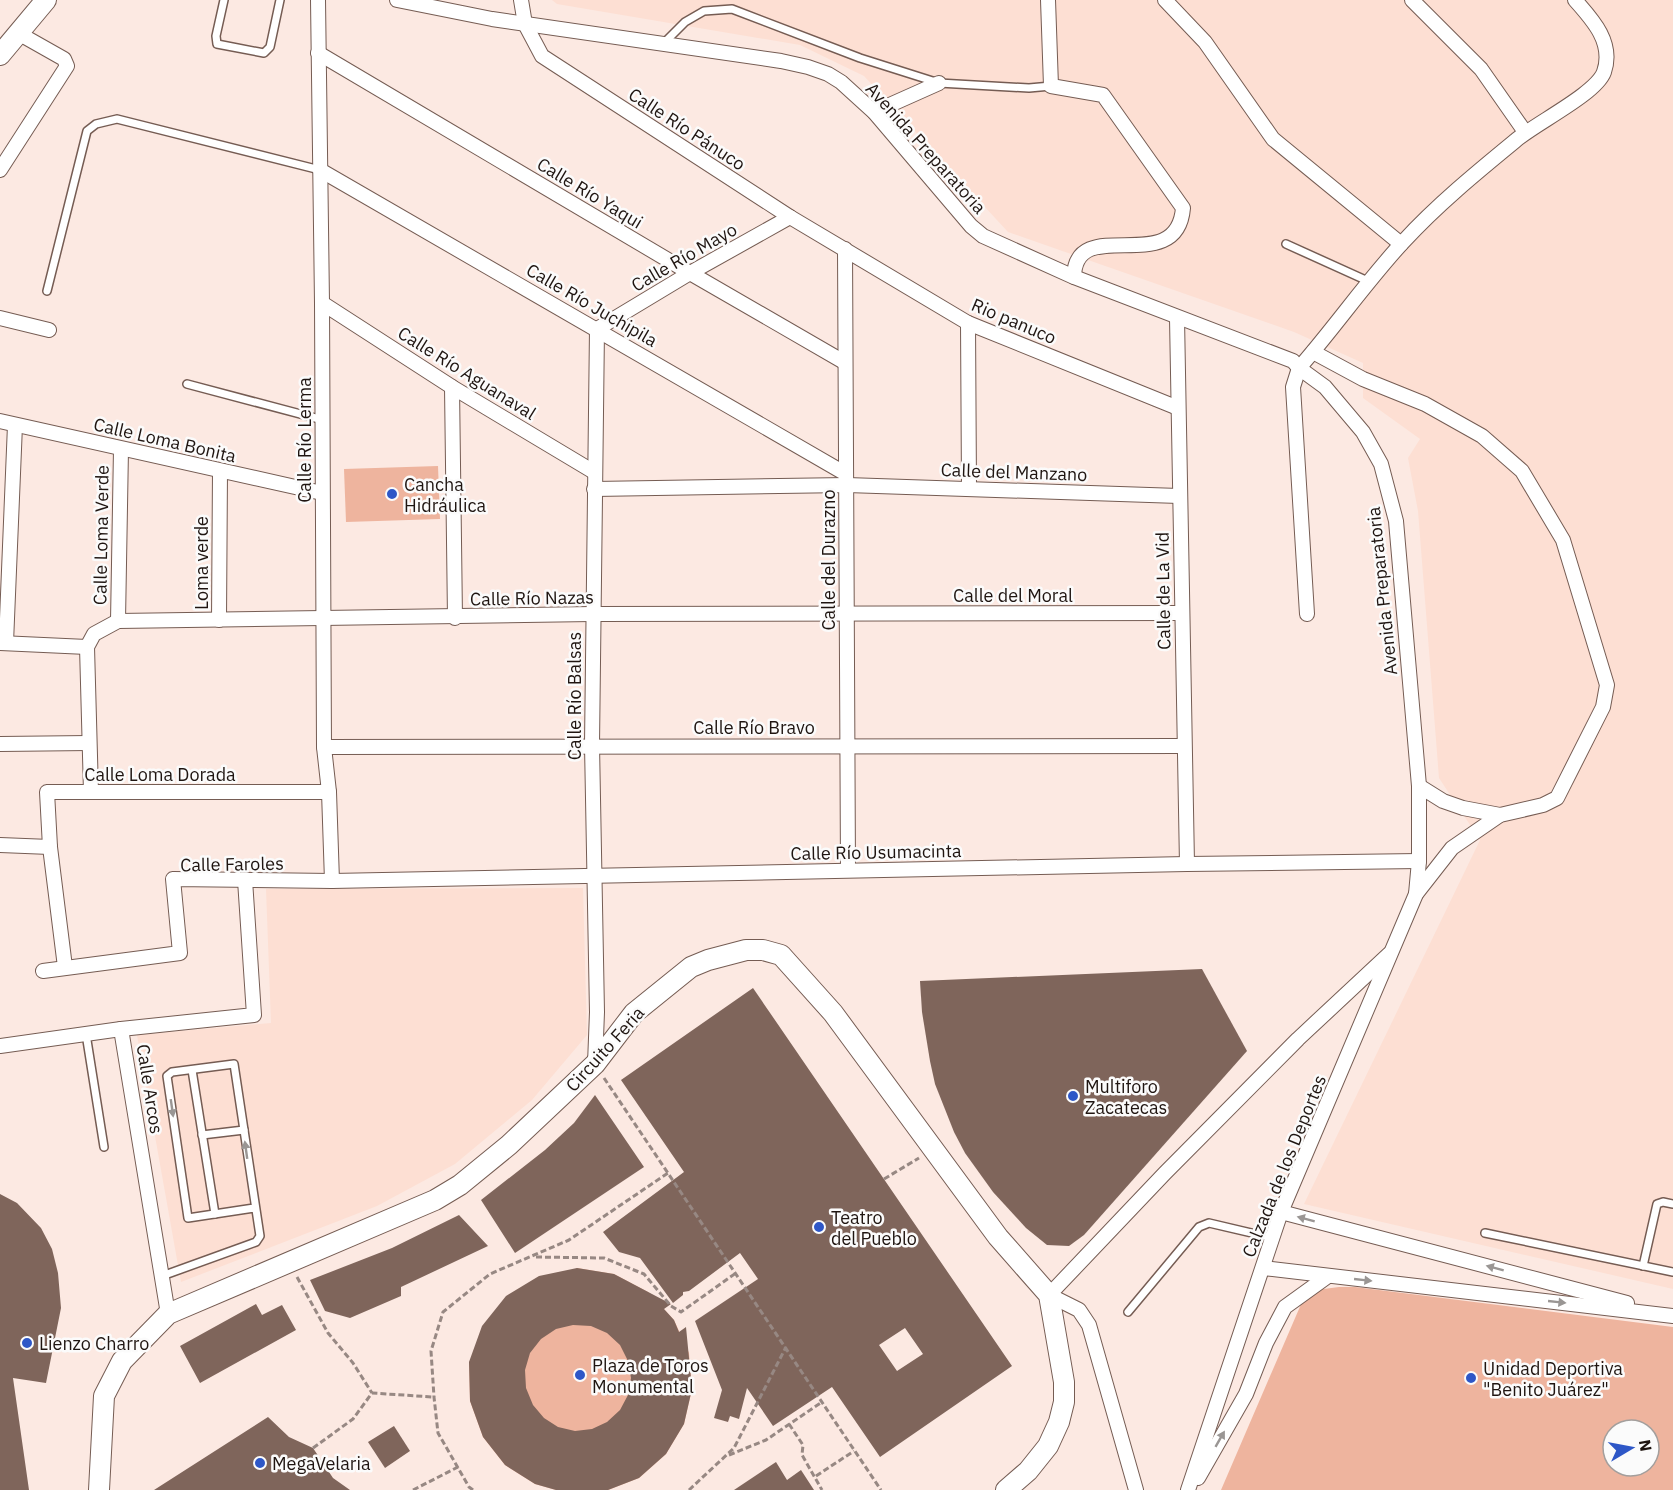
<svg xmlns="http://www.w3.org/2000/svg" width="1673" height="1490" viewBox="0 0 1673 1490" font-family="'IBM Plex Sans',sans-serif">
	<rect width="100%" height="100%" fill="#fce9e2"/>
	<g fill="#fddfd3">
		<polygon points="552,0 1673,0 1673,1289 1304,1204 1480,840 1439,778 1418,511 1408,458 1420,439 1363,398 1363,363 1294,332 1008,232 864,76 800,45 557,4"/>
		<polygon points="583,888 587,1035 532,1100 455,1164 377,1206 181,1282 137,1035 271,1023 266,889"/>
	</g>
	<g fill="#eeb49e" fill-rule="evenodd">
		<polygon points="438,466 440,519 346,522 344,469"/>
		<polygon points="577,1268 614,1274 648,1292 674,1320 689,1353 692,1389 684,1424 666,1454 639,1478 608,1490 556,1490 535,1484 505,1465 483,1437 470,1401 469,1362"/>
		<path d="M1339 1287H1355L1673 1327V1490H1221L1305 1295 1316 1290ZM1613 1430H1649V1466H1613Z"/>
	</g>
	<g fill="#7f655b" fill-rule="evenodd">
		<polygon points="1202,969 1247,1051 1084,1235 1069,1246 1047,1245 1026,1228 993,1192 965,1153 954,1132 935,1084 930,1061 922,1012 920,981"/>
		<path d="M753 988 1012 1366 880 1457 832 1387 773 1426 747 1388 739 1419 730 1416 728 1422 714 1418 722 1390 695 1321 758 1279 740 1253 689 1291 683 1292V1295L673 1303 640 1258 619 1252 603 1232 684 1172 621 1080ZM905 1328 923 1354 897 1371 879 1345Z"/>
		<polygon points="595,1095 644,1167 515,1253 481,1200 545,1150 574,1123"/>
		<polygon points="0,1194 17,1203 41,1228 52,1249 58,1273 61,1308 46,1383 13,1378 29,1490 0,1490"/>
		<polygon points="459,1215 488,1246 401,1287 401,1296 350,1318 325,1311 310,1280 392,1248"/>
		<path d="M577 1268 614 1274 671 1304 664 1309 674 1320 679 1332 686 1327 692 1389 684 1424 666 1454 639 1478 608 1490H556L535 1484 505 1465 483 1437 470 1401 469 1362 482 1326 506 1296 539 1276ZM573 1325 591 1326 607 1333 620 1345 628 1361 631 1378 628 1395 620 1410 607 1422 592 1429 575 1431 558 1427 544 1418 533 1405 526 1388 525 1370 530 1353 541 1339 556 1329Z"/>
		<polygon points="256,1304 262,1315 282,1305 296,1330 200,1383 180,1346"/>
		<polygon points="268,1417 289,1437 313,1448 333,1478 350,1490 154,1490"/>
		<polygon points="394,1426 410,1451 385,1468 368,1442"/>
		<polygon points="776,1462 787,1480 801,1470 814,1490 734,1490"/>
	</g>
	<g fill="none" stroke-linecap="round" stroke-linejoin="round">
		<g stroke="#755c53" stroke-width="10">
			<g id="lane">
				<polyline points="224,0 216,36 217,44 264,53 270,47 280,0"/>
				<polyline points="664,43 685,22 704,11 732,9 860,58 939,83 1029,88 1051,86"/>
				<polyline points="1286,244 1370,282"/>
				<polyline points="47,291 87,131 96,124 117,119 320,170"/>
				<polyline points="187,384 323,420"/>
				<polyline points="86,1034 104,1147"/>
				<polyline points="192,1070 215,1214"/>
				<polyline points="202,1135 244,1130"/>
				<polyline points="1485,1233 1673,1272"/>
				<polyline points="1643,1266 1657,1204 1663,1202 1673,1204"/>
				<polyline points="162,1276 256,1242 260,1236 234,1064 172,1072 167,1076 188,1218 254,1208"/>
				<polyline points="1128,1312 1199,1227 1209,1223 1273,1238"/>
			</g>
		</g>
		<g stroke="#755c53" stroke-width="16">
			<g id="street">
				<polyline points="318,0 322,303 324,747 329,792 332,881"/>
				<polyline points="397,0 492,19 781,61 808,67 828,74 841,82 874,112 971,226 983,236 1074,277 1293,361 1299,368 1325,387 1363,432 1381,464 1396,521 1419,786 1419,861 1416,894"/>
				<polyline points="521,0 525,24 542,56 790,217 968,323 1178,408"/>
				<path d="M1048 0 1051 86 1103 95 1183 208C1177 280 1075 212 1074 277"/>
				<polyline points="1165,0 1205,42 1273,139 1401,244"/>
				<polyline points="1412,0 1481,69 1525,132"/>
				<polyline points="318,53 690,273 844,362"/>
				<polyline points="874,112 939,83"/>
				<polyline points="0,170 67,66 64,59 18,33"/>
				<polyline points="320,170 846,474"/>
				<polyline points="845,249 848,870"/>
				<polyline points="322,303 452,387 594,472"/>
				<polyline points="0,318 49,330"/>
				<polyline points="1177,318 1187,864"/>
				<polyline points="968,323 969,488"/>
				<polyline points="452,387 455,618"/>
				<polyline points="0,421 322,493"/>
				<polyline points="594,489 847,485 1179,496"/>
				<path d="M1307 614 1293 387 1299 368C1335 327 1366 282 1403 242 1437 205 1476 173 1515 141 1534 124 1596 94 1604 72 1614 43 1593 20 1575 0"/>
				<polyline points="219,620 220,471"/>
				<polyline points="118,621 121,449"/>
				<polyline points="0,643 87,647"/>
				<polyline points="6,643 15,425"/>
				<polyline points="0,744 89,743"/>
				<polyline points="324,747 1183,746"/>
				<polyline points="1419,786 1443,801 1463,808 1500,815"/>
				<polyline points="91,792 87,647 94,634 118,621 592,614 1181,613"/>
				<polyline points="0,845 50,847"/>
				<polyline points="65,967 50,847 47,792 329,792"/>
				<polyline points="43,971 180,953 173,879 332,881 1187,864 1419,861"/>
				<polyline points="0,1046 121,1029"/>
				<polyline points="595,1064 597,1012 592,745 597,329 690,273 790,217"/>
				<polyline points="1281,1212 1627,1303"/>
				<polyline points="1263,1268 1673,1316"/>
				<polyline points="168,1314 121,1029 254,1015 245,880"/>
				<polyline points="1198,1478 1246,1394 1266,1343 1285,1307 1328,1276"/>
				<polyline points="1136,1490 1089,1325 1079,1310 1049,1295 1165,1173 1298,1039 1389,954"/>
				<polyline points="1188,1490 1281,1212 1416,894 1452,848 1500,815 1543,805 1557,798 1603,707 1607,685 1563,540 1522,471 1482,436 1425,404 1363,379 1313,352"/>
			</g>
		</g>
		<g stroke="#755c53" stroke-width="22">
			<g id="secondary">
				<polyline points="0,55 46,0"/>
				<polyline points="99,1490 104,1396 122,1361 168,1314 435,1200 460,1185 509,1145 595,1064 634,1013 691,967 708,960 746,950 763,950 781,955 833,1013 998,1237 1049,1295 1064,1382 1064,1402 1059,1422 1048,1446 1028,1471 1006,1490"/>
			</g>
		</g>
		<g stroke="#978883" stroke-width="3" stroke-dasharray="6 3" stroke-linecap="butt">
			<polyline points="604,1078 881,1490"/>
			<polyline points="884,1179 919,1158"/>
			<polyline points="536,1257 604,1258 644,1274 671,1306 681,1312 736,1273"/>
			<polyline points="297,1277 328,1333 353,1363 372,1393"/>
			<polyline points="789,1424 803,1445 802,1455 822,1490"/>
			<polyline points="313,1448 353,1419 372,1393 433,1397"/>
			<polyline points="729,1455 766,1440 822,1402"/>
			<polyline points="816,1476 854,1451"/>
			<polyline points="413,1490 458,1467"/>
			<polyline points="473,1490 469,1487 438,1433 434,1397 431,1351 443,1312 490,1274 569,1240 668,1173"/>
			<polyline points="689,1490 734,1448 786,1347"/>
		</g>
		<use href="#lane" stroke="#fff" stroke-width="7"/>
		<use href="#street" stroke="#fff" stroke-width="14"/>
		<use href="#secondary" stroke="#fff" stroke-width="20"/>
	</g>
	<defs><path id="oneway-solid" d="M-6-.8H1V-3.2L6.5 0L1 3.2V.8H-6Z" transform="scale(1.5)"/></defs>
	<g fill="#9a9694">
		<use href="#oneway-solid" transform="translate(172 1108) rotate(82)"/>
		<use href="#oneway-solid" transform="translate(246 1150) rotate(-98)"/>
		<use href="#oneway-solid" transform="translate(1306 1219) rotate(-165)"/>
		<use href="#oneway-solid" transform="translate(1495 1268) rotate(-165)"/>
		<use href="#oneway-solid" transform="translate(1363 1280) rotate(6)"/>
		<use href="#oneway-solid" transform="translate(1557 1302) rotate(6)"/>
		<use href="#oneway-solid" transform="translate(1220 1439) rotate(-60)"/>
	</g>
	<g fill="#2e57c7" stroke="#fbfbfb" stroke-width="2">
		<circle cx="392" cy="494" r="6"/>
		<circle cx="1073" cy="1096" r="6"/>
		<circle cx="819" cy="1227" r="6"/>
		<circle cx="27" cy="1343" r="6"/>
		<circle cx="580" cy="1375" r="6"/>
		<circle cx="1471" cy="1378" r="6"/>
		<circle cx="260" cy="1463" r="6"/>
	</g>
	<g text-anchor="middle" dominant-baseline="central" stroke-width="5" stroke-linejoin="round" paint-order="stroke">
		<g font-size="18" fill="#1f1511" stroke="#fbfbfb">
			<text transform="translate(687 129) rotate(33)">Calle Río Pánuco</text>
			<text transform="translate(926 148) rotate(48)">Avenida Preparatoria</text>
			<text transform="translate(590 193) rotate(31)">Calle Río Yaqui</text>
			<text transform="translate(684 257) rotate(-30)">Calle Río Mayo</text>
			<text transform="translate(592 305) rotate(30)">Calle Río Juchipila</text>
			<text transform="translate(1014 321) rotate(23)">Rio panuco</text>
			<text transform="translate(467 373) rotate(32)">Calle Río Aguanaval</text>
			<text transform="translate(165 440) rotate(13)">Calle Loma Bonita</text>
			<text transform="translate(304 440) rotate(-90)">Calle Río Lerma</text>
			<text transform="translate(1014 472) rotate(2)">Calle del Manzano</text>
			<text transform="translate(101 535) rotate(-89)">Calle Loma Verde</text>
			<text transform="translate(828 560) rotate(-90)">Calle del Durazno</text>
			<text transform="translate(201 563) rotate(-90)">Loma verde</text>
			<text transform="translate(1163 591) rotate(-91)">Calle de La Vid</text>
			<text transform="translate(1382 591) rotate(-96)">Avenida Preparatoria</text>
			<text x="1013" y="595">Calle del Moral</text>
			<text transform="translate(532 598) rotate(-1)">Calle Río Nazas</text>
			<text transform="translate(574 696) rotate(-90)">Calle Río Balsas</text>
			<text x="754" y="727">Calle Río Bravo</text>
			<text x="160" y="774">Calle Loma Dorada</text>
			<text transform="translate(876 852) rotate(-1)">Calle Río Usumacinta</text>
			<text transform="translate(232 864) rotate(-1)">Calle Faroles</text>
			<text transform="translate(605 1049) rotate(-48)">Circuito Feria</text>
			<text transform="translate(150 1089) rotate(81)">Calle Arcos</text>
			<text transform="translate(1284 1166) rotate(-68)">Calzada de los Deportes</text>
		</g>
		<g font-size="18" fill="#1f1511" stroke="#fbfbfb" text-anchor="start">
			<text x="404" y="484">Cancha<tspan x="404" dy="21">Hidráulica</tspan></text>
			<text x="1085" y="1086">Multiforo<tspan x="1085" dy="21">Zacatecas</tspan></text>
			<text x="831" y="1217">Teatro<tspan x="831" dy="21">del Pueblo</tspan></text>
			<text x="39" y="1343">Lienzo Charro</text>
			<text x="592" y="1365">Plaza de Toros<tspan x="592" dy="21">Monumental</tspan></text>
			<text x="1483" y="1368">Unidad Deportiva<tspan x="1483" dy="21">"Benito Juárez"</tspan></text>
			<text x="272" y="1463">MegaVelaria</text>
		</g>
	</g>
	<g transform="translate(1631 1448) rotate(80)"><circle r="28" fill="#fbfbfb" stroke="#a39f9d" stroke-width="1.5"/>
	<path d="M0-4.5L10 22L0 15L-10 22Z" fill="#2e57c7"/>
	<text y="-9" font-size="16" font-weight="bold" text-anchor="middle" fill="#1f1511">N</text>
	</g>
</svg>
